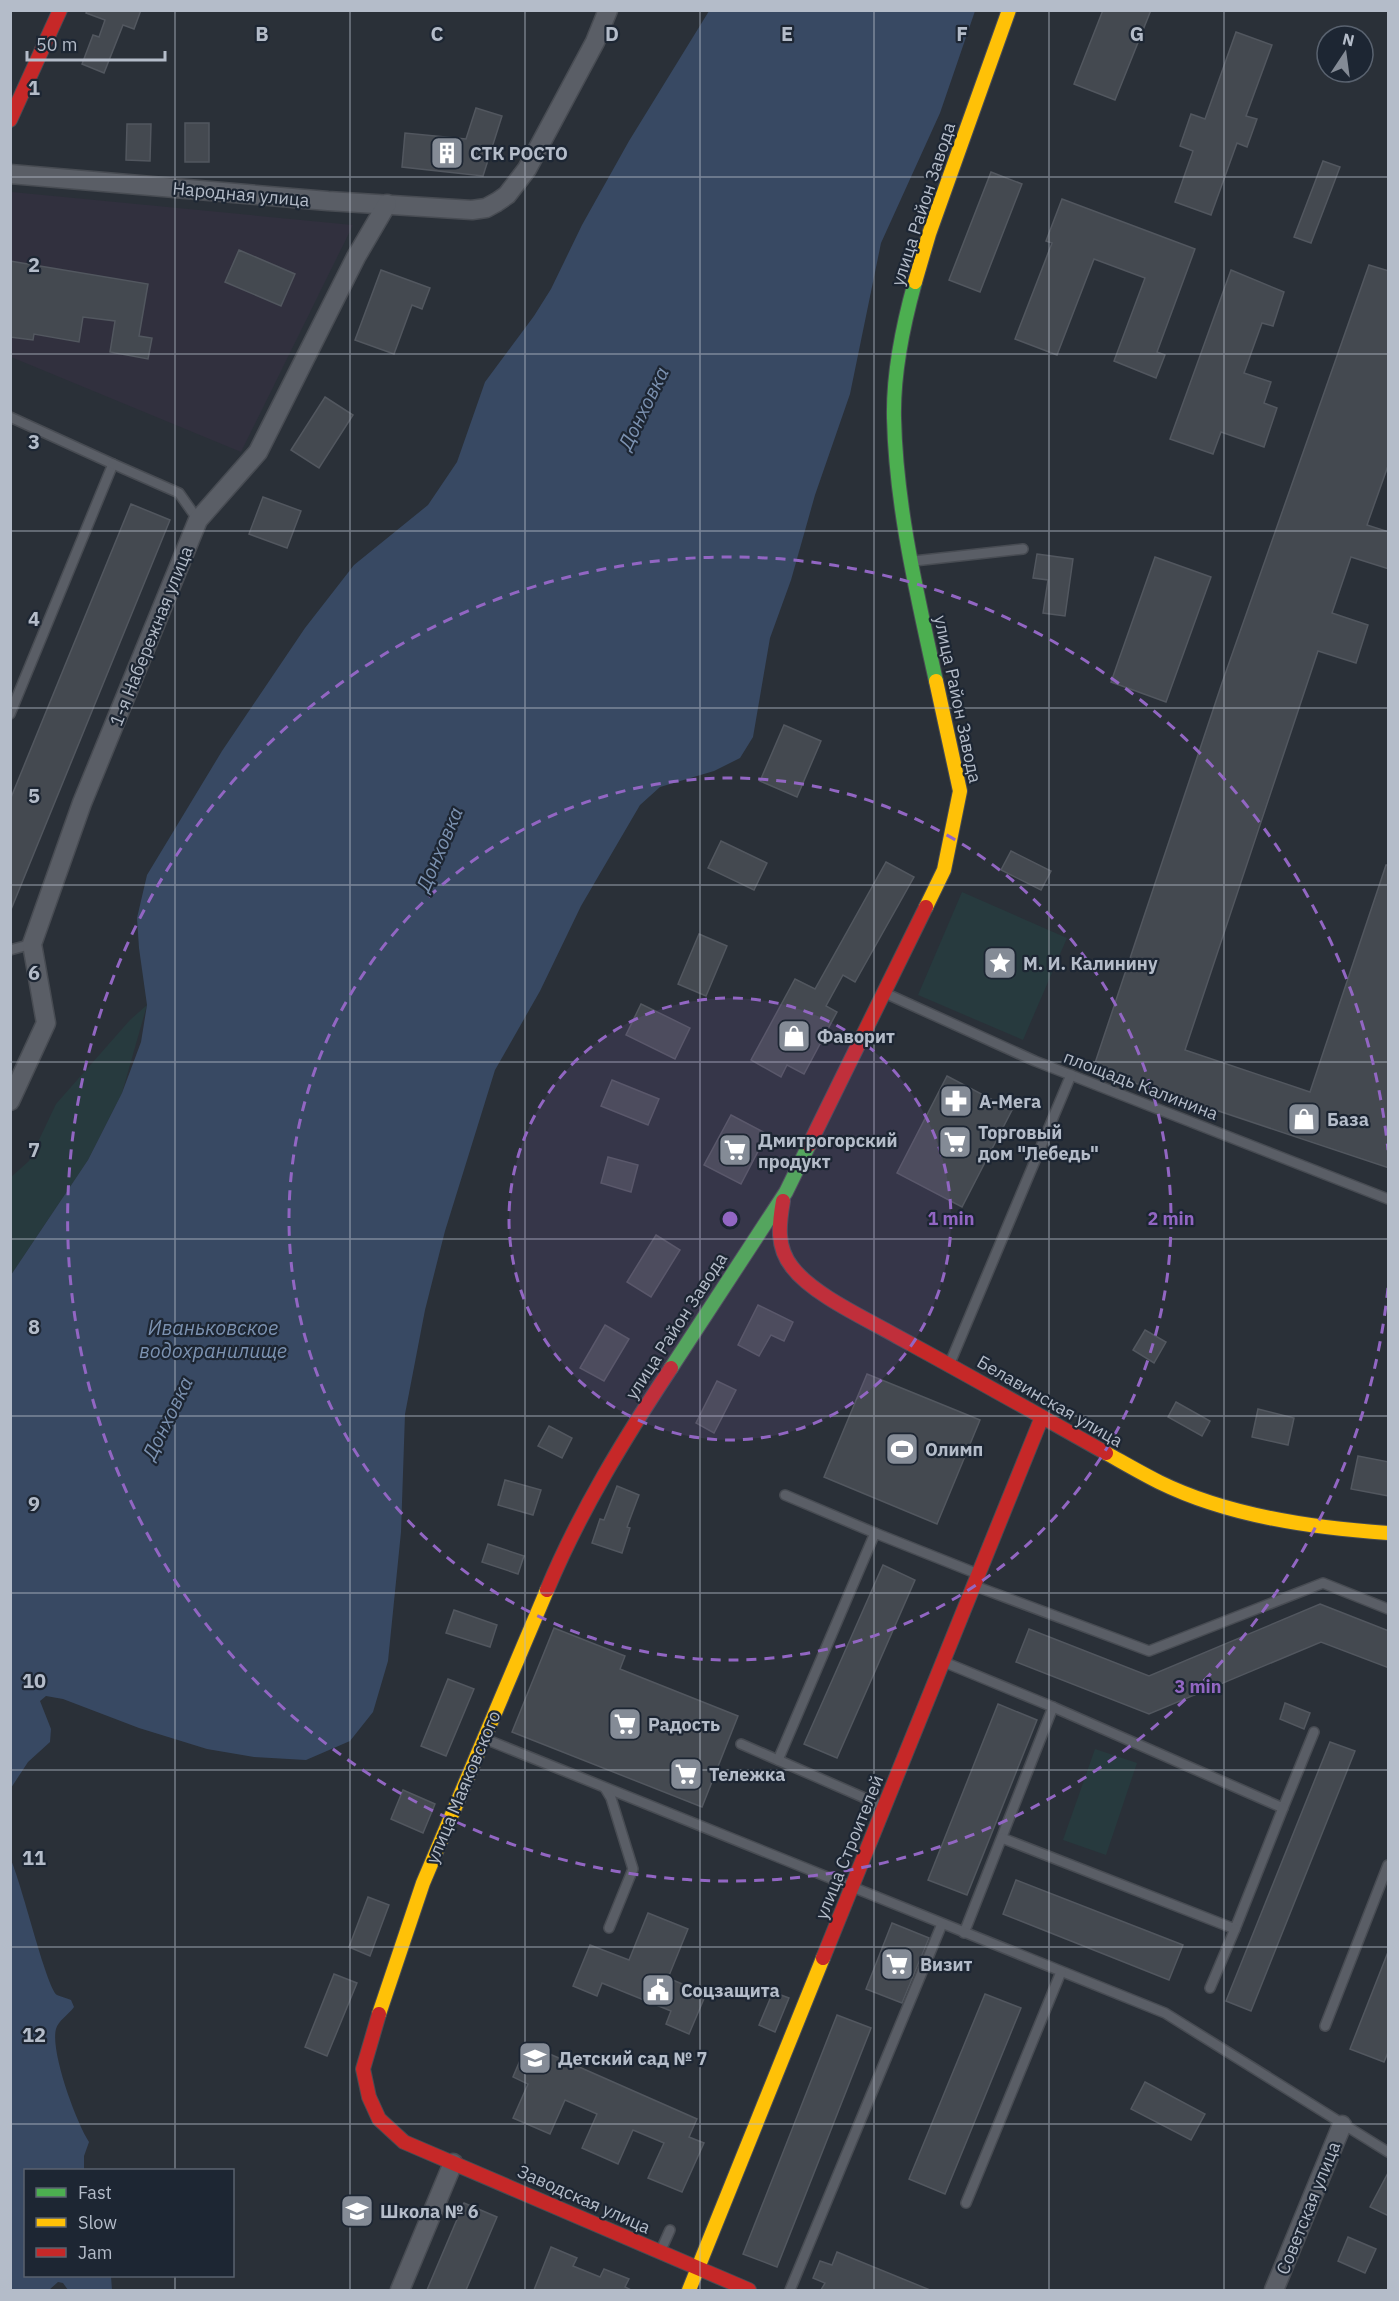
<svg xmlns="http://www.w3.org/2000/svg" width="1399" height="2301" viewBox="0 0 1399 2301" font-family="'IBM Plex Sans',sans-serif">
	<rect width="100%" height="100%" fill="#2a3038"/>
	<polygon fill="#31303e" points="12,192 353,225 241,452 11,357"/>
	<g fill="#273a3e">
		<polygon points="962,892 1067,938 1023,1040 918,995"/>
		<polygon points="147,1005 122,1093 88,1160 11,1275 11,1177 29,1161 56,1104 130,1020"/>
		<polygon points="1095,1749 1137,1763 1106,1855 1063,1840"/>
	</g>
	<g fill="#384963">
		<polygon points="709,11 975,11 940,113 881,243 850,394 815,495 791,580 770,638 753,737 740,758 714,771 660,787 640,805 581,906 540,991 495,1070 445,1231 425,1310 405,1414 401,1532 388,1661 373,1712 350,1741 306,1760 254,1757 207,1749 139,1728 63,1699 46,1696 40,1701 51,1729 50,1742 28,1762 11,1788 11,1275 88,1160 122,1093 141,1042 147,1005 139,948 137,918 147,875 222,751 305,628 354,565 428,505 457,462 485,382 534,316 551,289 582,225 629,141"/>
		<path d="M10 1858C21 1880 46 1987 57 1995 61 1997 67 1998 71 2000L74 2007C69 2014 58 2021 56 2029 50 2051 76 2122 89 2142L84 2156V2170H26V2276H111L112 2290H68L63 2283 58 2282 49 2290H11Z"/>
	</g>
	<g fill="#444950" stroke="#52575f" stroke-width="1.5">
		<polygon points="87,10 141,10 134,29 123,25 104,73 82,64 93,35 99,37 105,20 86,13"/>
		<polygon points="1103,10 1151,10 1115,100 1074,84"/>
		<polygon points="1236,32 1272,45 1246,116 1257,119 1247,147 1237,143 1211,215 1175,202 1193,151 1180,146 1191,114 1205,119"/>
		<polygon points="476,108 502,116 483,176 402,167 405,133 466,139"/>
		<rect x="185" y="123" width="24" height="39"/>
		<polygon points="127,124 151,124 150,161 126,160"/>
		<polygon points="1323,161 1340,167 1311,243 1294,237"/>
		<polygon points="991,172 1022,184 980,292 949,280"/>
		<polygon points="1062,199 1195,249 1157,352 1165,355 1156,378 1114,361 1145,278 1094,259 1057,355 1015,339 1052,243 1046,241"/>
		<polygon points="239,250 295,274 281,306 225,282"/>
		<polygon points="10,261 148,284 139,336 152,338 148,359 110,352 115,321 83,317 79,342 34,334 33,340 10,337"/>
		<polygon points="1369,265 1389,271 1389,463 1367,525 1389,532 1389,569 1351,557 1332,613 1368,625 1356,663 1318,651 1185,1050 1310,1092 1386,865 1389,865 1389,1168 1093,1069 1222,683"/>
		<polygon points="381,270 430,288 422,309 412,305 394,354 355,340"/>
		<polygon points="1231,270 1284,292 1273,326 1262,323 1244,373 1271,382 1264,403 1277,408 1264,447 1221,432 1213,454 1170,439"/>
		<polygon points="325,397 353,415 319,468 291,450"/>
		<polygon points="263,497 301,511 287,548 249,534"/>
		<polygon points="131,504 170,520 10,912 10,800"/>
		<polygon points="1037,554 1073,559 1065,616 1043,613 1048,580 1033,578"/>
		<polygon points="1155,557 1211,577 1166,702 1111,682"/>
		<polygon points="784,725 821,741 797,797 760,781"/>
		<polygon points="721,841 767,863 754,890 708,868"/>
		<polygon points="1011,851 1051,871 1041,890 1001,870"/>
		<polygon points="886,862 914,877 855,982 843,975 826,1006 837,1012 804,1074 787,1065 781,1077 751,1060 795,979 815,989"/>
		<polygon points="699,934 727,946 706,996 678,984"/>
		<polygon points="641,1004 690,1028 675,1059 626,1035"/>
		<polygon points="947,1076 1012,1110 962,1207 897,1173"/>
		<polygon points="612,1080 659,1099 648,1125 601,1106"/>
		<polygon points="731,1115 767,1134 741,1184 704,1165"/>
		<polygon points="608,1157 638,1165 631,1192 601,1183"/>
		<polygon points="656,1235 680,1250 651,1297 627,1282"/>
		<polygon points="758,1305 793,1322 784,1341 771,1335 759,1356 738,1345"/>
		<polygon points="605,1325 629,1339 604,1381 580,1368"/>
		<polygon points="1145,1330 1166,1342 1154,1363 1133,1350"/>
		<polygon points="867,1374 980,1420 937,1524 824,1477"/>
		<polygon points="717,1381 736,1390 714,1433 696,1423"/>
		<polygon points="1176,1402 1210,1421 1202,1436 1168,1417"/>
		<polygon points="1258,1409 1294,1418 1288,1445 1252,1437"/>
		<polygon points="549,1426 572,1438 562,1458 538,1446"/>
		<polygon points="1358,1456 1389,1462 1389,1496 1351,1489"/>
		<polygon points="505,1480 541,1490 533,1515 498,1505"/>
		<polygon points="617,1486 639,1495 627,1527 630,1528 622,1553 592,1543 600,1519 604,1520"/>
		<polygon points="488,1544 524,1556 518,1574 482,1562"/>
		<polygon points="883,1565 915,1580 837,1758 804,1744"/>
		<polygon points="1320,1604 1389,1631 1389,1668 1321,1642 1149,1714 1016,1662 1029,1629 1149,1676"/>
		<polygon points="454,1610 497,1625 490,1647 446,1633"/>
		<polygon points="554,1628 625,1656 620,1669 738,1716 702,1807 512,1732"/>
		<polygon points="448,1679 474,1689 446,1756 421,1746"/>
		<polygon points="1285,1703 1310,1713 1304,1729 1280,1719"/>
		<polygon points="998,1704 1037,1720 967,1895 928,1880"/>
		<polygon points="1330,1742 1355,1751 1251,2011 1226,2001"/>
		<polygon points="403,1790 435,1804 423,1833 391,1819"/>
		<polygon points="1016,1880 1183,1945 1169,1980 1003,1914"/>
		<polygon points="368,1897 389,1905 370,1956 349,1947"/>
		<polygon points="648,1913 688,1929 668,1978 706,1994 689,2034 666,2024 671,2011 602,1983 597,1996 573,1986 590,1945 629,1960"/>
		<polygon points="892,1923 929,1938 902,2003 866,1989"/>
		<polygon points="1388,1952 1389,2050 1384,2062 1350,2049"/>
		<polygon points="334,1974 357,1983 327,2056 305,2047"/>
		<polygon points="773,1992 789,1998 775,2032 759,2025"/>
		<polygon points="985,1994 1021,2008 945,2194 909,2179"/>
		<polygon points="837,2015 871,2028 777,2267 743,2254"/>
		<polygon points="527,2044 697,2119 689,2137 704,2143 682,2192 648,2178 664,2143 633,2130 618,2164 582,2148 597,2114 565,2100 550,2134 513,2118 528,2084 513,2077"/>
		<polygon points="1145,2082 1205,2114 1191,2140 1131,2109"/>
		<polygon points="1389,2171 1389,2216 1370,2207"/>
		<polygon points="464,2203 497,2217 466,2290 427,2290"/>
		<polygon points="1348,2237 1376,2249 1365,2273 1338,2261"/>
		<polygon points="551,2247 577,2258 573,2266 600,2277 604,2269 629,2279 625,2287 631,2290 534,2290"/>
		<polygon points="837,2252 930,2290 821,2290 825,2283 813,2278 820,2261 832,2265"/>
	</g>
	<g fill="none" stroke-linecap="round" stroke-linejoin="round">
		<g stroke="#484c53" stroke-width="12">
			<g id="lane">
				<polyline points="10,417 113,464 10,714"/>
				<polyline points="113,464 179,493 198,520"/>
				<polyline points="914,561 1023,549"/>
				<polyline points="10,950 32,944"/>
				<polyline points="887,994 1035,1061 1388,1199"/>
				<polyline points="950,1363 1071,1075"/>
				<polyline points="785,1495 875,1533"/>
				<polyline points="975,1586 1149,1651 1323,1583 1388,1609"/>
				<polyline points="944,1662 1053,1707 964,1933"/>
				<polyline points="1053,1707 1283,1808 1314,1732"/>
				<polyline points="485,1739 1165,2013 1388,2152"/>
				<polyline points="741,1744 883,1806"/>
				<polyline points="778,1760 875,1533 978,1574"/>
				<polyline points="605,1788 611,1798 633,1869 609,1928"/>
				<polyline points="1002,1838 1235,1929 1283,1808"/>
				<polyline points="1210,1988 1235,1929"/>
				<polyline points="1325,2026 1388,1865"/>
				<polyline points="966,2203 1061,1972"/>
				<polyline points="661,2250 670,2230"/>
				<polyline points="790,2290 942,1924"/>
			</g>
		</g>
		<g stroke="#484c53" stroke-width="21">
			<g id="street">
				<polyline points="10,174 328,201 472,210 486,208 497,202 507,195 527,169 595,42 608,10"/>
				<polyline points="10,1101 46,1023 32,944 82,803 198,520 258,452 356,257 387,204"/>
				<polyline points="400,2290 453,2163"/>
				<polyline points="1274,2290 1342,2125"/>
			</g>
		</g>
		<g stroke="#484c53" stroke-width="16">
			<g id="fast">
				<path d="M915 282C903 325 893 373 894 418 896 507 917 594 936 681"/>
				<polyline points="671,1368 786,1192 809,1145"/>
			</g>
		</g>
		<g stroke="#484c53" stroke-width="16">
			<g id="slow">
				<polyline points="915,282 929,234 1009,10"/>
				<polyline points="926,907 944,870 960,791 936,681"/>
				<path d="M1106 1453C1124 1463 1141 1473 1159 1482 1228 1516 1312 1528 1388 1533"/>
				<polyline points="379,2014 423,1883 547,1590"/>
				<polyline points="689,2290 823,1958"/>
			</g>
		</g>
		<g stroke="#484c53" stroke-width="16">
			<g id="jam">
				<polyline points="10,120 60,10"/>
				<polyline points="809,1145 926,907"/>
				<path d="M783 1201C779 1224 776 1247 792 1267 813 1295 867 1319 898 1337 968 1375 1037 1414 1106 1453"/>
				<path d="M547 1590C580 1511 624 1439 671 1368"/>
				<polyline points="823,1958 1042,1417"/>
				<polyline points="379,2014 363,2069 369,2097 379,2119 404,2142 749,2290"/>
			</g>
		</g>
		<use href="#lane" stroke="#5a5e66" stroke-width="9"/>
		<use href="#street" stroke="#5a5e66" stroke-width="18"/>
		<use href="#fast" stroke="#4caf50" stroke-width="14"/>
		<use href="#slow" stroke="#ffc107" stroke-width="14"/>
		<use href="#jam" stroke="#c62828" stroke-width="14"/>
	</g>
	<path fill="none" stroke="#b4bcc9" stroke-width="1.5" stroke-opacity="0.55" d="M175 10V2170M350 10V2290M525 10V2290M700 10V2290M874 10V2290M1049 10V2290M1224 10V2290M10 177H1388M10 354H1388M10 531H1388M10 708H1388M10 885H1388M10 1062H1388M10 1239H1388M10 1416H1388M10 1593H1388M10 1770H1388M10 1947H1388M10 2124H1388M175 2276V2290"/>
	<circle cx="730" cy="1219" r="221" fill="#9266c3" fill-opacity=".12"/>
	<g fill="none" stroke="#9266c3" stroke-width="3" stroke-dasharray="10 8">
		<circle cx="730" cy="1219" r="221"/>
		<circle cx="730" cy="1219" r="441"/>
		<path d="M1388 1288A662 662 0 1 1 1388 1150"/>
	</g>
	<defs>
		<g id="building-square" transform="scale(1.725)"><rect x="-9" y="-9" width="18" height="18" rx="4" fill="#848b96" stroke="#1d2633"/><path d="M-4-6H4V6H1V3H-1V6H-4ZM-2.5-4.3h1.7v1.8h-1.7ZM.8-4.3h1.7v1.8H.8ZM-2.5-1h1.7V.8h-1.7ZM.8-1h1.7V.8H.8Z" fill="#fff"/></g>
		<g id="sight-square" transform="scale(1.725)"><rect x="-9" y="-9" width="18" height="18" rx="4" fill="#848b96" stroke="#1d2633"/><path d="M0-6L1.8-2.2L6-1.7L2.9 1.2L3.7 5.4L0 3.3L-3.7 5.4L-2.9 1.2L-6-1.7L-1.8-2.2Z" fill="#fff"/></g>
		<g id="shop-square" transform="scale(1.725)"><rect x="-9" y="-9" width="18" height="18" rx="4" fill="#848b96" stroke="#1d2633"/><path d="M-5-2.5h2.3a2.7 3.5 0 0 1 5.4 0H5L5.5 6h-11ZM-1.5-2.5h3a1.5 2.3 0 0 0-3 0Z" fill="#fff"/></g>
		<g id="pharmacy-square" transform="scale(1.725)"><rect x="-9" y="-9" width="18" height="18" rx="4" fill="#848b96" stroke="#1d2633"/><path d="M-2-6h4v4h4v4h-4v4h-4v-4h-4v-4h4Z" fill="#fff"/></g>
		<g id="supermarket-square" transform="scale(1.725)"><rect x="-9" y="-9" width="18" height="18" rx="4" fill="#848b96" stroke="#1d2633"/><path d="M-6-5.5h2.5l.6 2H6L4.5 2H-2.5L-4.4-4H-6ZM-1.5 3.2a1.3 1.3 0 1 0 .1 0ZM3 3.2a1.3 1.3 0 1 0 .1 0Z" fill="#fff"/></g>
		<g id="stadium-square" transform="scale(1.725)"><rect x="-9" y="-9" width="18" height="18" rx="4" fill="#848b96" stroke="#1d2633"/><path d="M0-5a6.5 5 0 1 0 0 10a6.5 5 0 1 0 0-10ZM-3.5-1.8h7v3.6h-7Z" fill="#fff"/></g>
		<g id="civic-square" transform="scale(1.725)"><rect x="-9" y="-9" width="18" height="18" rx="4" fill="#848b96" stroke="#1d2633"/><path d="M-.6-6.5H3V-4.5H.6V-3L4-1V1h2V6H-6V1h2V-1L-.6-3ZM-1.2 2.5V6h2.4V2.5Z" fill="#fff"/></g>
		<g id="school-square" transform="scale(1.725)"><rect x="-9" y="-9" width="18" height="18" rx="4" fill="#848b96" stroke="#1d2633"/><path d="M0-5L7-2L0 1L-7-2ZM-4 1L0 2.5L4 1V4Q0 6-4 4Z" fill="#fff"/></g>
	</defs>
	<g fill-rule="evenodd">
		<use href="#building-square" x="447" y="153"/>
		<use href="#sight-square" x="1000" y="963"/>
		<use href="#shop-square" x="794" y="1036"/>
		<use href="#pharmacy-square" x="956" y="1101"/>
		<use href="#shop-square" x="1304" y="1119"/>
		<use href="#supermarket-square" x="955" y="1142"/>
		<use href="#supermarket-square" x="735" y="1150"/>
		<use href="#stadium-square" x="902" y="1449"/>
		<use href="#supermarket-square" x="625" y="1724"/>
		<use href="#supermarket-square" x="686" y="1774"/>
		<use href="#supermarket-square" x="897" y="1964"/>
		<use href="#civic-square" x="658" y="1990"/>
		<use href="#school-square" x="535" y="2058"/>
		<use href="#school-square" x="357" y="2211"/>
	</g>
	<g text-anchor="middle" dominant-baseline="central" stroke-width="4.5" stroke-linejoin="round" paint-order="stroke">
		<g font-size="18" font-weight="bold" fill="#b4bcc9" stroke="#1d2633" text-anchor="start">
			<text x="470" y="153">СТК РОСТО</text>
			<text x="1023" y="963">М. И. Калинину</text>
			<text x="817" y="1036">Фаворит</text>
			<text x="979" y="1101">А-Мега</text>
			<text x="1327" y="1119">База</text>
			<text x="978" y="1132">Торговый<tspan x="978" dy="21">дом "Лебедь"</tspan></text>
			<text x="758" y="1140">Дмитрогорский<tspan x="758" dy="21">продукт</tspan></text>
			<text x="925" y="1449">Олимп</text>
			<text x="648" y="1724">Радость</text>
			<text x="709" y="1774">Тележка</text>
			<text x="920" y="1964">Визит</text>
			<text x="681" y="1990">Соцзащита</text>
			<text x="558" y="2058">Детский сад № 7</text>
			<text x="380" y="2211">Школа № 6</text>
		</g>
		<g font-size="18" fill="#b4bcc9" stroke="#1d2633">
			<text transform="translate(241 194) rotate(5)">Народная улица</text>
			<text transform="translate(923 204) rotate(-72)">улица Район Завода</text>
			<text transform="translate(151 636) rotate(-68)">1-я Набережная улица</text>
			<text transform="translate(958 699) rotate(78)">улица Район Завода</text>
			<text transform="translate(1141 1085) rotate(21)">площадь Калинина</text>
			<text transform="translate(676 1326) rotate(-57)">улица Район Завода</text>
			<text transform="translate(1050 1401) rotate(30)">Белавинская улица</text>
			<text transform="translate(463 1787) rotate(-67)">улица Маяковского</text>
			<text transform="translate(849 1847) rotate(-68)">улица Строителей</text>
			<text transform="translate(584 2199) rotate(24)">Заводская улица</text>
			<text transform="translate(1308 2208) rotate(-68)">Советская улица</text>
		</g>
		<g font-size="20" font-style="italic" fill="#7c92b1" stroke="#1d2633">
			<text transform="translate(643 408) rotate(-64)">Донховка</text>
			<text transform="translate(439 849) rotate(-67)">Донховка</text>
			<text x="213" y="1327">Иваньковское<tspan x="213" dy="23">водохранилище</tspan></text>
			<text transform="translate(167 1418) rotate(-64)">Донховка</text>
		</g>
	</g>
	<g font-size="20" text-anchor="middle" font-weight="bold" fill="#b4bcc9" stroke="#1d2633" stroke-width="4.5" stroke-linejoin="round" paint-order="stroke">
		<text x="262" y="41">B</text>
		<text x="437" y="41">C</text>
		<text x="612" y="41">D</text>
		<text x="787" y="41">E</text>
		<text x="962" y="41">F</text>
		<text x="1137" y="41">G</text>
		<text x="34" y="95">1</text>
		<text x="34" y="272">2</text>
		<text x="34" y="449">3</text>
		<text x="34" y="626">4</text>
		<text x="34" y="803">5</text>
		<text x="34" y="980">6</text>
		<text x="34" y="1157">7</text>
		<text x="34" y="1334">8</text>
		<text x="34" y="1511">9</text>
		<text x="34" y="1688">10</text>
		<text x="34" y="1865">11</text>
		<text x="34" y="2042">12</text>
	</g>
	<circle cx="730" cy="1219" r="9" fill="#9266c3" stroke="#1d2633" stroke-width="3"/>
	<g font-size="18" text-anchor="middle" font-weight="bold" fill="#9266c3" stroke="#1d2633" stroke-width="4.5" stroke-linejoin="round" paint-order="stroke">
		<text x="951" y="1225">1 min</text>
		<text x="1171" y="1225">2 min</text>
		<text x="1198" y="1693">3 min</text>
	</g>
	<rect width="1399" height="2301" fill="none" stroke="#b4bcc9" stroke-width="24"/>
	<rect x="24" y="2169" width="210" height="108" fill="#1d2633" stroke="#59626f" stroke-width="1.5"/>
	<rect x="36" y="2188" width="30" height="9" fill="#4caf50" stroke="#59626f" stroke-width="1.5"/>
	<text x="78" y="2199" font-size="18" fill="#b4bcc9">Fast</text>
	<rect x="36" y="2218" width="30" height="9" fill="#ffc107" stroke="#59626f" stroke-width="1.5"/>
	<text x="78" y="2229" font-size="18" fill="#b4bcc9">Slow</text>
	<rect x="36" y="2248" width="30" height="9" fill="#c62828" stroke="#59626f" stroke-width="1.5"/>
	<text x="78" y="2259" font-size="18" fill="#b4bcc9">Jam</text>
	<g transform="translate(1345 54) rotate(13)"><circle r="28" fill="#1d2633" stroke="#59626f" stroke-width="1.5"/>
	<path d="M0-4.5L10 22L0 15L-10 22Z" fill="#848b96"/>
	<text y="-9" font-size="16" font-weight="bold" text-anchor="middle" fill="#b4bcc9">N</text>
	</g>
	<path d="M27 51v9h138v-9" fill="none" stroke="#b4bcc9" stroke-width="3"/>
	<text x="36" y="51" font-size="18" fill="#b4bcc9" stroke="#1d2633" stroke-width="4.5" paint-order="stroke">50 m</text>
</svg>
